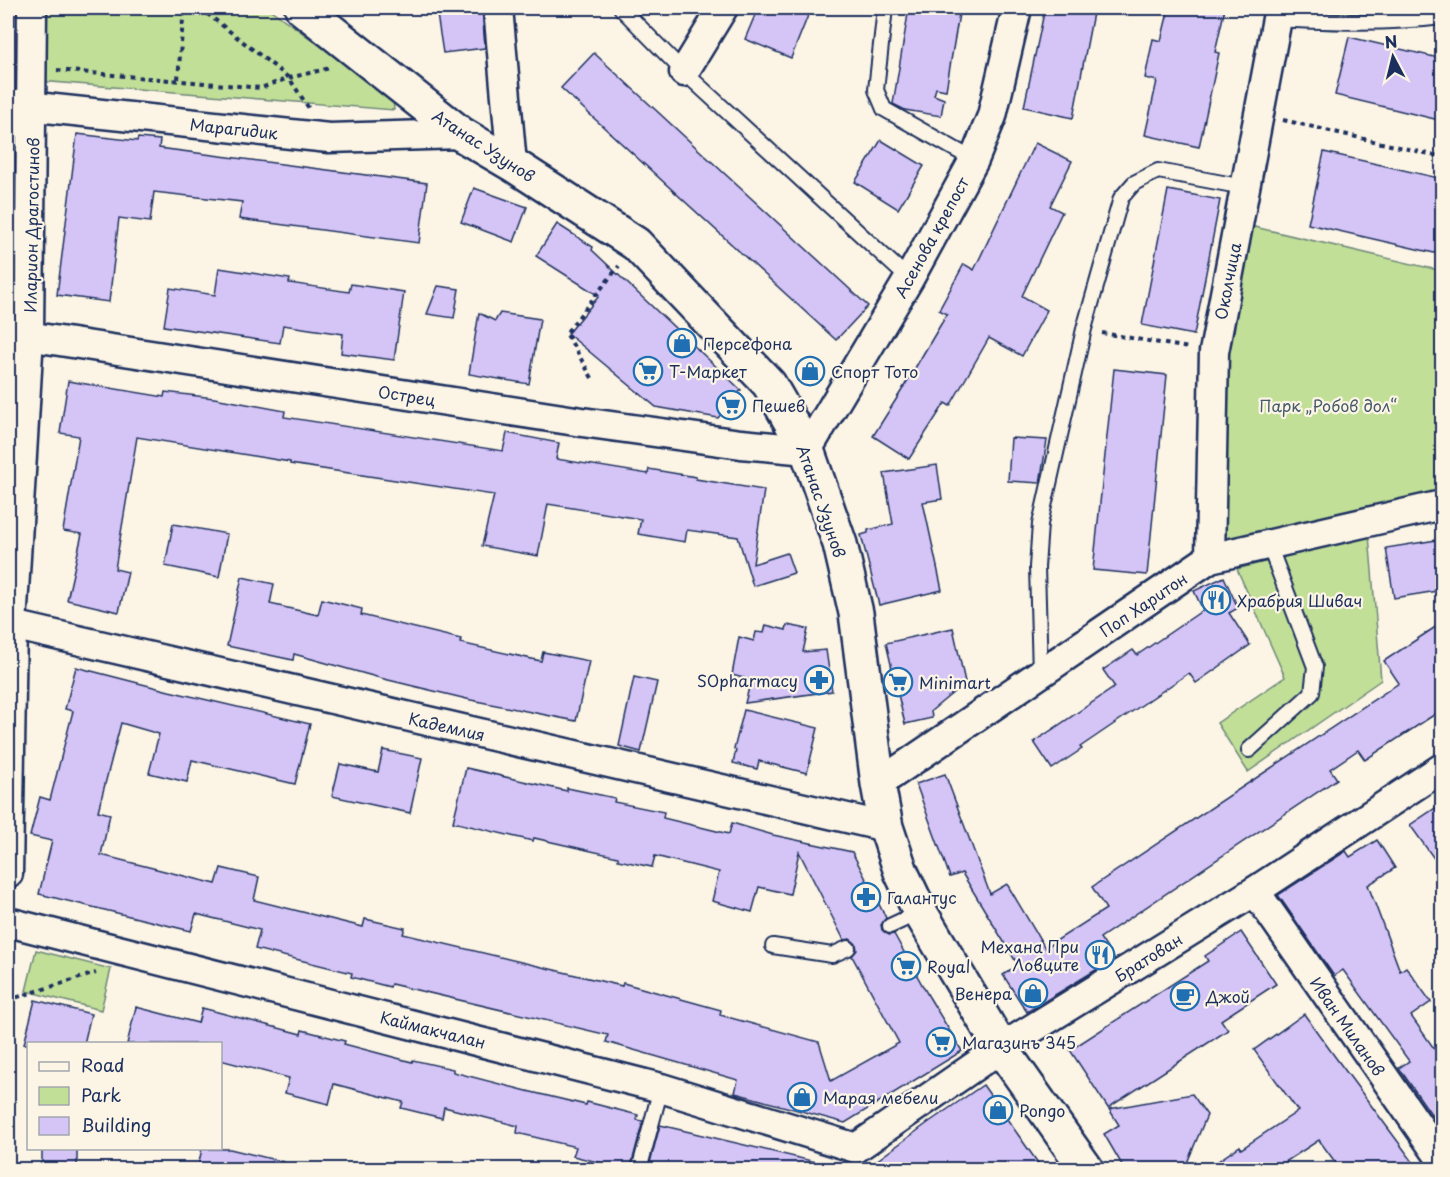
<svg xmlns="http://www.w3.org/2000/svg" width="1450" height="1177" viewBox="0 0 1450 1177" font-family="'Playpen Sans',sans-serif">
	<rect width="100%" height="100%" fill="#fcf5e5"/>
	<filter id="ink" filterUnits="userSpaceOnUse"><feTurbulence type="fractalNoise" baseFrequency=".0167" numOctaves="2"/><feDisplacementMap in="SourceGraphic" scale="12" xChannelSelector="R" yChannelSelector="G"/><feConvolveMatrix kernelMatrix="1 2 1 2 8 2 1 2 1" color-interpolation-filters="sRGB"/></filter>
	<g filter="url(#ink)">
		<g fill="#c1df97" stroke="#6e877a" stroke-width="1.5">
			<polygon points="42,8 268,8 393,98 394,110 40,81"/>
			<polygon points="1279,8 1442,8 1442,17 1276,19"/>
			<polygon points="1238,223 1442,271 1442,505 1210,558"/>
			<polygon points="1369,535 1381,680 1248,772 1217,723 1285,677 1237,569"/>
			<polygon points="36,950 111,969 101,1010 26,991"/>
		</g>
		<g fill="#d5c5f6" stroke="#1b2f5e" stroke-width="1.5">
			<polygon points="436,8 482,8 485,48 443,53"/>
			<polygon points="758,8 811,8 791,58 745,39"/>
			<polygon points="909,8 960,8 946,90 936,88 934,95 944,99 941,116 905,110 893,104"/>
			<polygon points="1045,8 1065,8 1093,13 1073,118 1024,107"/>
			<polygon points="1169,8 1225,8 1215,52 1219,53 1199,147 1145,135 1157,81 1145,78 1153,39 1161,41"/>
			<polygon points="1349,37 1443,59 1443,121 1335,95"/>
			<polygon points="594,53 868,306 836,340 561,88"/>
			<polygon points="77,134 137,141 138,138 160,140 159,148 427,183 419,243 239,219 242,202 154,192 150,222 119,218 109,302 57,295"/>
			<polygon points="881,140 924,166 898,209 855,182"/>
			<polygon points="1035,143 1072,161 1050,206 1062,212 1022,296 1047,310 1022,356 989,338 950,406 945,403 909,459 873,436 902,390 947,314 939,310 964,264 974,270"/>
			<polygon points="1324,152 1443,179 1443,255 1308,224"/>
			<polygon points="474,188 527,207 514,242 461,222"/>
			<polygon points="1168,190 1220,200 1194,335 1142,325"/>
			<polygon points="557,224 593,247 592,250 741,390 718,418 656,407 568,334 599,296 536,256"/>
			<polygon points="219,268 290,279 289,283 349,292 351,284 404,292 394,360 341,353 343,334 283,325 280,343 164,326 170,288 215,295"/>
			<polygon points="438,286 459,289 454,318 427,314"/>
			<polygon points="479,313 495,321 500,313 540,319 529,384 469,374"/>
			<polygon points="1114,369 1167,375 1147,575 1093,570"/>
			<polygon points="68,381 164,397 165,392 214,398 285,411 284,417 503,451 507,433 559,443 556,459 648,474 649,469 696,477 696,479 764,490 753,564 787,553 794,573 753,586 738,537 687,530 685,542 638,534 641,519 548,504 538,556 482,546 494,495 290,464 290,462 137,437 115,569 128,572 119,612 67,600 82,534 63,531 79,436 60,433"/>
			<polygon points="1011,438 1047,440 1040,483 1008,481"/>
			<polygon points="937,465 942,499 923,502 942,590 879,605 861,535 868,533 868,530 893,524 884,473"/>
			<polygon points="173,524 227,534 219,577 165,566"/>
			<polygon points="1443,539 1443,590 1394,598 1386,548"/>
			<polygon points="242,577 274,584 270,604 318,615 322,599 362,609 361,615 461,639 460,643 541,661 543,652 589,661 576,721 471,700 380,678 294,654 293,660 227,646"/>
			<polygon points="1224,577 1238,608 1229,613 1250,645 1196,683 1189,673 1080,747 1082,749 1052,769 1034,742 1115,687 1103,670 1133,650 1137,655 1203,610 1194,591"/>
			<polygon points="1443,622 1443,709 1365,760 1358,750 1330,769 1337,779 1100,938 1114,959 1027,1012 1003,975 1018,965 962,873 950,877 916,784 945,774 990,894 1007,884 1045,948 1106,909 1092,887 1399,683 1384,661"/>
			<polygon points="766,625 786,630 787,625 808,629 803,652 826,650 832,691 745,703 751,680 732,675 739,637 754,641 756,632 764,633"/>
			<polygon points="953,628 965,682 953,685 954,692 931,711 932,718 905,724 886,643"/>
			<polygon points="76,667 169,691 310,724 295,784 192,760 187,782 149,773 159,734 121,723 98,811 110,814 101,855 216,884 221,868 259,877 254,900 363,927 365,919 405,928 403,934 622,986 623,983 721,1010 720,1015 819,1042 831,1081 899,1043 852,956 857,950 856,944 850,939 844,940 799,852 790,894 759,887 752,912 712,901 719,872 655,856 652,867 618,860 618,857 534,838 533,841 453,822 466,768 567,791 567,788 615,798 614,802 664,812 663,818 729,834 732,823 773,835 852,852 886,918 881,925 882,930 889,935 894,934 929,997 962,1051 845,1123 735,1093 738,1080 606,1042 608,1035 391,984 390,987 351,977 352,973 255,949 260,930 196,914 191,931 39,894 52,841 30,836 40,797 50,800 73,711 65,709"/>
			<polygon points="634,677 657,682 641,752 619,746"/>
			<polygon points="744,710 818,728 807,773 759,761 757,769 733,763 736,750 734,749"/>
			<polygon points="383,750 422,758 410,813 332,796 340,764 378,772"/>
			<polygon points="1443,803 1443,871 1410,825"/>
			<polygon points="1377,840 1395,868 1368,885 1400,971 1406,967 1431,1002 1411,1016 1443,1061 1443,1131 1399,1068 1409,1061 1343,970 1334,976 1278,895 1346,851 1350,857"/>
			<polygon points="1241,932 1276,984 1221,1020 1228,1030 1108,1108 1070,1050 1208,961 1205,956"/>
			<polygon points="35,1000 91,1014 84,1044 24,1044"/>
			<polygon points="136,1007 198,1023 202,1008 301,1034 302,1030 345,1041 344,1044 412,1062 413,1060 453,1069 453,1072 527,1091 586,1105 587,1102 638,1115 637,1120 643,1121 630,1170 573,1156 576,1147 517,1133 518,1126 444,1107 442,1118 401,1108 403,1102 334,1084 329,1104 285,1093 289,1078 220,1060 220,1044 127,1044"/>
			<polygon points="1304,1014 1333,1054 1419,1170 1341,1170 1319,1140 1273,1170 1205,1170 1240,1146 1241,1149 1298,1111 1254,1050"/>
			<polygon points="983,1085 1043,1170 864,1170 929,1122"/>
			<polygon points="1192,1094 1207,1115 1184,1170 1125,1170 1104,1134 1119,1125 1109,1109"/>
			<polygon points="660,1125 816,1162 815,1170 648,1170"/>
			<rect x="42" y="1149" width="35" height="21"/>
			<polygon points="202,1149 230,1149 284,1162 283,1170 197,1170"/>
		</g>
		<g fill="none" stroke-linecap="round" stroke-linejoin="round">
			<g stroke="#1b2f5e" stroke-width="18">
				<g id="service">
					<polyline points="621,8 684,72 909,279"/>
					<polyline points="885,8 876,90 884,109 974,160"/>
					<path d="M1276 19C1332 22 1387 24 1442 17"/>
					<polyline points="1040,673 1037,567 1040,524 1084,329 1121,198 1134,183 1158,171 1244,187"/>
					<polyline points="1249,750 1312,693 1315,667 1269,545"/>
					<polyline points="890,926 920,912"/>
					<polyline points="773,946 832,955 848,948"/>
					<polyline points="639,1170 661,1088"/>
				</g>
			</g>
			<g stroke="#1b2f5e" stroke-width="33">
				<g id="minor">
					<polyline points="498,8 512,164"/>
					<polyline points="684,72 723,8"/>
					<polyline points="8,104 329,138 461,134"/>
					<polyline points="8,333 582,422 741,444 807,450 909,279 974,160 992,116 1017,8"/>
					<polyline points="1210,558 1214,352 1279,8"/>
					<polyline points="8,624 886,827"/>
					<polyline points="878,784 1210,558 1442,505"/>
					<polyline points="8,874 12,625 29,336 32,8"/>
					<polyline points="1255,891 1442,1160"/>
					<polyline points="8,922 661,1088 856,1148"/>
					<polyline points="856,1148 1001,1048 1255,891 1442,768"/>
				</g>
			</g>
			<g stroke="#1b2f5e" stroke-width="38">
				<polyline id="tertiary" points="302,8 461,134 512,164 636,244 769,384 807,450 840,544 856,613 878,784 886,827 901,872 920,912 1001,1048 1087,1170"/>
			</g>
			<g stroke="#1b2f5e" stroke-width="4" stroke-dasharray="4.5 4.5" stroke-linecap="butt">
				<polyline points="200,8 289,78 310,110"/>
				<polyline points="57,70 261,88 289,78 330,68"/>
				<polyline points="178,79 184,8"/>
				<polyline points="1283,120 1442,157"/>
				<polyline points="1102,333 1189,348"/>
				<polyline points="592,378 566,333 619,266"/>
				<polyline points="8,1000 96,973"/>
			</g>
			<use href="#service" stroke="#fcf5e5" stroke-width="14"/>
			<use href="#minor" stroke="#fcf5e5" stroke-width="28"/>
			<use href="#tertiary" stroke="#fcf5e5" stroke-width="33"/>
		</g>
	</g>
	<defs>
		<g id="shop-ring" transform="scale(1.5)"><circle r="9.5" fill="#fcf5e5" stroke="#1f6fb2" stroke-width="1.5"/><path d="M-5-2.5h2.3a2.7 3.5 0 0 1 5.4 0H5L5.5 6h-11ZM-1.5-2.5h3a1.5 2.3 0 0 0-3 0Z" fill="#1f6fb2"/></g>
		<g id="supermarket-ring" transform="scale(1.5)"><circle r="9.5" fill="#fcf5e5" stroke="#1f6fb2" stroke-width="1.5"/><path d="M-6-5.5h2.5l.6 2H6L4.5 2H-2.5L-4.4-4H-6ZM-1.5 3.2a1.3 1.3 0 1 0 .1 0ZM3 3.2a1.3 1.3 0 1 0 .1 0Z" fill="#1f6fb2"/></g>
		<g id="restaurant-ring" transform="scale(1.5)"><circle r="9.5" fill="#fcf5e5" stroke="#1f6fb2" stroke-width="1.5"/><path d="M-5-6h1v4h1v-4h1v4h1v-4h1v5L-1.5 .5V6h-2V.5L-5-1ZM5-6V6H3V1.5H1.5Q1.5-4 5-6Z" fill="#1f6fb2"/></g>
		<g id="pharmacy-ring" transform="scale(1.5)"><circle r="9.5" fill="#fcf5e5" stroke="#1f6fb2" stroke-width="1.5"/><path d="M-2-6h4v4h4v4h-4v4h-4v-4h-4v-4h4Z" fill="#1f6fb2"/></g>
		<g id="cafe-ring" transform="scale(1.5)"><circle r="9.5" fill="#fcf5e5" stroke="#1f6fb2" stroke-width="1.5"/><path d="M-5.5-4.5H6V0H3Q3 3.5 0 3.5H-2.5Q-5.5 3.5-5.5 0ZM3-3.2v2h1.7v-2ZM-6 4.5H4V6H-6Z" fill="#1f6fb2"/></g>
	</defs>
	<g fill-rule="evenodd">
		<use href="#shop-ring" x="682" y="343"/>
		<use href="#supermarket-ring" x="648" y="371"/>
		<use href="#shop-ring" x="810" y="371"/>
		<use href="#supermarket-ring" x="731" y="405"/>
		<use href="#restaurant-ring" x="1216" y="600"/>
		<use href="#pharmacy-ring" x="819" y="680"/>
		<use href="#supermarket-ring" x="898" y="682"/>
		<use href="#pharmacy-ring" x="866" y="897"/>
		<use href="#restaurant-ring" x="1100" y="955"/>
		<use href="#supermarket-ring" x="906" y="966"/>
		<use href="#shop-ring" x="1033" y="993"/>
		<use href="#cafe-ring" x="1185" y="996"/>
		<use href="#supermarket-ring" x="941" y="1042"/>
		<use href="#shop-ring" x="802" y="1097"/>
		<use href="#shop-ring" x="998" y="1110"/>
	</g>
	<g text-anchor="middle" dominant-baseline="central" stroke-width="4.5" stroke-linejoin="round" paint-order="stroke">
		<g font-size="16" fill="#1b2f5e" stroke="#fcf5e5">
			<text transform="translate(234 128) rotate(6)">Марагидик</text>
			<text transform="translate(484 145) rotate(33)">Атанас Узунов</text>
			<text transform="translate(31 225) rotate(-89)">Иларион Драгостинов</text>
			<text transform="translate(931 237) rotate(-61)">Асенова крепост</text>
			<text transform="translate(1227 281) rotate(-79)">Околчица</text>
			<text transform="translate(407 395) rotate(9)">Острец</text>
			<text transform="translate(822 501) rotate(71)">Атанас Узунов</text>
			<text transform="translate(1143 604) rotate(-34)">Поп Харитон</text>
			<text transform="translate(447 726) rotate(13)">Кадемлия</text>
			<text transform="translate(1148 957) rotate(-32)">Братован</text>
			<text transform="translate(1348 1026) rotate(55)">Иван Миланов</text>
			<text transform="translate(433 1029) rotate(14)">Каймакчалан</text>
		</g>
		<g font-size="16" fill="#1b2f5e" stroke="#fcf5e5" text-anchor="start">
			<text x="703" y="343">Персефона</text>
			<text x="669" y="371">Т-Маркет</text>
			<text x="831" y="371">Спорт Тото</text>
			<text x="752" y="405">Пешев</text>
			<text x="1237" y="600">Храбрия Шивач</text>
			<text x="798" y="680" text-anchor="end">SOpharmacy</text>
			<text x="919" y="682">Minimart</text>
			<text x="887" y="897">Галантус</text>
			<text x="1079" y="946" text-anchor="end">Механа При<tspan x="1079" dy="18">Ловците</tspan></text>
			<text x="927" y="966">Royal</text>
			<text x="1012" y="993" text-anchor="end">Венера</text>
			<text x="1206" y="996">Джой</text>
			<text x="962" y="1042">Магазинъ 345</text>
			<text x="823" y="1097">Марая мебели</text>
			<text x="1019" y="1110">Pongo</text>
		</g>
		<g font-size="16" fill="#445b6c" stroke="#fcf5e5">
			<text x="1328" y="405">Парк „Робов дол“</text>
		</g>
	</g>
	<rect width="1450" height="1177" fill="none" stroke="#fcf5e5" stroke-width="30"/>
	<rect x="15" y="15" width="1420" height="1147" fill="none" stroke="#1b2f5e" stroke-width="2" filter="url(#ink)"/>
	<rect x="27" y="1042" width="195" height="108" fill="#fcf5e5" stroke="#a2a6af" stroke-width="1.5"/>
	<rect x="39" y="1062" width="30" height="9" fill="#fcf5e5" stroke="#a2a6af" stroke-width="1.5"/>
	<text x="81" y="1072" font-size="18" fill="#1b2f5e">Road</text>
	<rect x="39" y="1087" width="30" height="18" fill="#c1df97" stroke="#a2a6af" stroke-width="1.5"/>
	<text x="81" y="1102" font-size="18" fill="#1b2f5e">Park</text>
	<rect x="39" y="1117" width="30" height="18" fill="#d5c5f6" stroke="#a2a6af" stroke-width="1.5"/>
	<text x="81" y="1132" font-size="18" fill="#1b2f5e">Building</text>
	<g transform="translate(1393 57) rotate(353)" stroke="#fcf5e5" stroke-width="4.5" paint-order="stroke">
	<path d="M0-4.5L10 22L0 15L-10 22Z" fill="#1b2f5e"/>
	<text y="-9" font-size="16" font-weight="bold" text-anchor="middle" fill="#1b2f5e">N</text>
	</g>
</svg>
